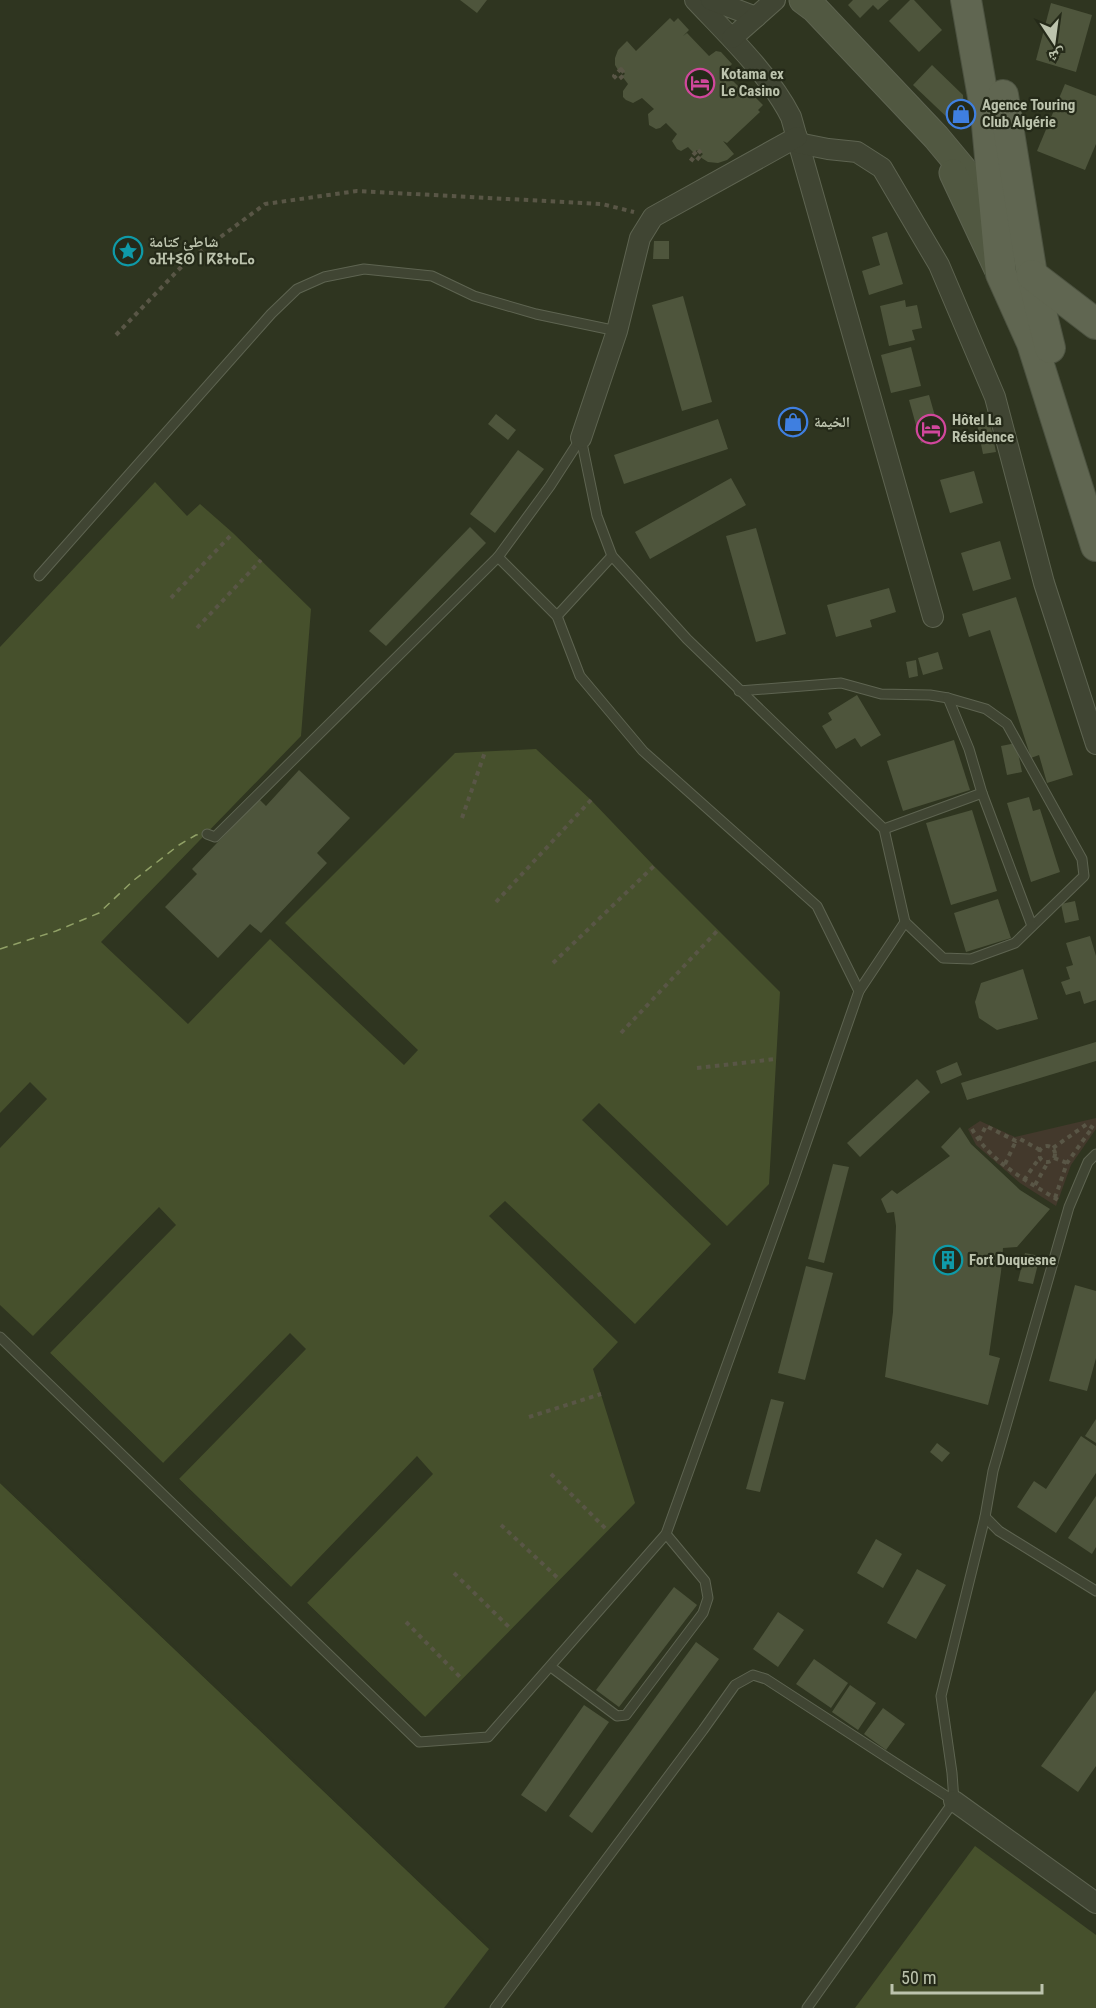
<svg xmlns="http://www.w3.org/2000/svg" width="1096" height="2008" viewBox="0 0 1096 2008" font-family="'Roboto Condensed','Noto Naskh Arabic','Noto Sans Tifinagh',sans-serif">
	<rect width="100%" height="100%" fill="#2f3520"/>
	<polygon fill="#43392c" points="1096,1118 1096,1129 1071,1165 1056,1206 1020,1183 976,1145 968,1129 980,1121 1015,1137"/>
	<g fill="#46502c">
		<polygon points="155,482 187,516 200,504 233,533 311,609 301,736 101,942 188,1024 270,939 404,1065 418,1050 285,923 455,753 536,749 591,800 654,866 780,992 769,1184 727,1226 599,1103 582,1120 711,1244 635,1324 505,1201 489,1216 618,1342 593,1369 635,1503 425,1717 307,1603 433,1474 417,1456 291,1587 179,1479 306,1349 290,1333 163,1463 50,1353 176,1225 159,1207 33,1336 0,1305 0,1148 47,1099 30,1082 0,1113 0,647"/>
		<polygon points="0,1483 489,1949 444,2008 0,2008"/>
		<polygon points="975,1846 1096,1935 1096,2008 855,2008"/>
	</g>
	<g fill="#2f3520">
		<polygon points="48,1351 50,1353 165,1465 160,1465 48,1355"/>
		<polygon points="177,1477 291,1587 293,1589 289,1589 177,1481"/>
		<polygon points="0,1480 491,1947 492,1951 0,1483"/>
		<polygon points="305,1601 425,1717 424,1719 305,1606"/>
	</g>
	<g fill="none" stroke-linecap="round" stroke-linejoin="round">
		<polyline stroke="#91a167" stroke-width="1.5" stroke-dasharray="8 6" stroke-linecap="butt" points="0,949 56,931 99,913 134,880 179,845 196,835 202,834"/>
	</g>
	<g fill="#4e553c">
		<polygon points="460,0 487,0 477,13"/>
		<polygon points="853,0 889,0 878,10 873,5 860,18 848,5"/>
		<polygon points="910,0 914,0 942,30 919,52 889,21"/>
		<polygon points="1051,3 1092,15 1076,72 1036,60"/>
		<polygon points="670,18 674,22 678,18 689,30 683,36 687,33 709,56 716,51 721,52 732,64 724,72 746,94 749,91 763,105 758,110 760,112 727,143 723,141 734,154 727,160 718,163 708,162 700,157 703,154 697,150 694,153 688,147 681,151 677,149 672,141 677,134 666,123 660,128 656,129 649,125 648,114 654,109 642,98 633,103 626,100 623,97 623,91 628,84 622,76 625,74 621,69 618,70 615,65 615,58 618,50 627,41 636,51"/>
		<polygon points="932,65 963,95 964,110 952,122 913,85"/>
		<polygon points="1065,84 1096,96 1096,144 1085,170 1037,151"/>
		<polygon points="887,232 903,284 869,295 862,271 880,265 872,237"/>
		<polygon points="654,241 669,241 669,259 653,259"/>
		<polygon points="683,296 712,402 682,411 652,305"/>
		<polygon points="905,300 906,307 917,305 922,328 912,330 915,340 889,346 880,306"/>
		<polygon points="911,347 921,386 891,393 881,355"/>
		<polygon points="929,395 941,437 921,443 909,400"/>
		<polygon points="496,414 516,430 508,440 488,424"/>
		<polygon points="718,419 728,449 624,484 614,455"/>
		<polygon points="990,422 996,452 983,454 977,424"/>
		<polygon points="518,450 544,469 495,533 470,514"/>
		<polygon points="974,471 983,503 950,513 940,480"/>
		<polygon points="731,478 746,505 650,559 635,532"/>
		<polygon points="470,527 486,543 386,646 369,631"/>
		<polygon points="756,528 786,634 756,642 726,536"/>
		<polygon points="1000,541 1011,579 973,591 961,553"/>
		<polygon points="889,588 896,612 870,620 872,627 836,637 827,605"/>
		<polygon points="1016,597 1073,775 1047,783 1039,755 1031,758 990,630 969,637 962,614"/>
		<polygon points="938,652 943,669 923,675 918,658"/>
		<polygon points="916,660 918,676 909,678 906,662"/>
		<polygon points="857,695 881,735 861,747 855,738 836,749 822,726 832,720 828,713"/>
		<polygon points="954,740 970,790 903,811 887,761"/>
		<polygon points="1016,743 1022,772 1007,775 1001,746"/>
		<polygon points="299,770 350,818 317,853 327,863 261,933 250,924 218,958 165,907 197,874 192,869 259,799 266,806"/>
		<polygon points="1029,797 1033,811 1040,809 1060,872 1031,882 1007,803"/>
		<polygon points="972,810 997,891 951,905 926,823"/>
		<polygon points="998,899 1011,938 966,952 954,913"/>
		<polygon points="1075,901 1079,920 1065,923 1061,904"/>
		<polygon points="1090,936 1096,956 1096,1000 1084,1004 1080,991 1066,995 1061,982 1070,979 1066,967 1073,965 1066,943"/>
		<polygon points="1023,969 1038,1019 997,1030 979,1018 975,1002 981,983"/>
		<polygon points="1096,1042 1096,1061 967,1100 961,1083"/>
		<polygon points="957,1062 962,1075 941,1084 936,1071"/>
		<polygon points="917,1079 930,1092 860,1157 847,1143"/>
		<polygon points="960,1127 971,1144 1020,1190 1050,1209 1017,1247 1003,1248 1001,1272 989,1355 1000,1358 988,1405 885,1377 893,1312 896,1226 894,1212 887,1213 881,1199 892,1190 897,1194 950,1156 941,1147"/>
		<polygon points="833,1164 849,1167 824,1263 808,1259"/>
		<polygon points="1025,1253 1040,1256 1033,1284 1018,1281"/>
		<polygon points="806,1266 833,1273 805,1380 778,1373"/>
		<polygon points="1075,1285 1096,1291 1096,1358 1087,1391 1049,1381"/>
		<polygon points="771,1399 784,1402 760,1492 746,1489"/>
		<polygon points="1096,1419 1096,1443 1085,1436"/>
		<polygon points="1081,1436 1096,1446 1096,1473 1056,1533 1017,1507 1034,1481 1046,1489"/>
		<polygon points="937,1443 950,1453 942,1462 930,1452"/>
		<polygon points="1096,1496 1096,1547 1092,1554 1068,1538"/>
		<polygon points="876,1539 902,1554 883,1588 857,1573"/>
		<polygon points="917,1569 946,1585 916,1639 887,1623"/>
		<polygon points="674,1587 697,1605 619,1707 596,1690"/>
		<polygon points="778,1612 804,1630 778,1667 753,1649"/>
		<polygon points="696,1642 719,1659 592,1833 569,1816"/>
		<polygon points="814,1659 848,1683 831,1708 796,1684"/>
		<polygon points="850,1685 876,1703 858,1730 832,1712"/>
		<polygon points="1096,1690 1096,1766 1078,1792 1041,1766"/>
		<polygon points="584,1705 609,1722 546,1812 521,1795"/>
		<polygon points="883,1708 905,1724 886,1750 864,1734"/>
	</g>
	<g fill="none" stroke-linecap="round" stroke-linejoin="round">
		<g stroke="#5e6451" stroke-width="11">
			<g id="lane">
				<polyline points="498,557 557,616 580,676 643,751 817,906 859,991"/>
				<polyline points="39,576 271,314 297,289 324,277 364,269 432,276 474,296 536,314 617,331"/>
				<polyline points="557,616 612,556"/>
				<polyline points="739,691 841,683 881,694 930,695 948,698 986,709 1007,724 1082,859 1084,876 1015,943 971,959 943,958 905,922"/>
				<polyline points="982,793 1032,926"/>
				<polyline points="884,829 982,793 969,749 948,698"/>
				<polyline points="207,834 215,837 498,557 550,486 581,438"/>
				<polyline points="0,1337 419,1742 488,1737 666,1534 793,1181 859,991 905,922 884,829 687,639 612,556 597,516 581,438"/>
				<polyline points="985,1517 999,1531 1096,1591"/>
				<polyline points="551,1667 617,1716 626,1715 703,1613 708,1598 705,1581 666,1534"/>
				<polyline points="495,2008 703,1730 735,1685 753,1675 766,1679 954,1801"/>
				<polyline points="807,2008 954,1801 952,1773 941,1696 985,1517 993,1471 1069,1207 1088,1162 1096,1154"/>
			</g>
		</g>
		<g stroke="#5e6451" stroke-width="22">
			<g id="street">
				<path d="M695 0C727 34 770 75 791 117L933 617"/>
				<polyline points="711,0 756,17"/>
				<polyline points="732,38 775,0"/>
				<polyline points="798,143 828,149 857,152 882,168 939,265 995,397 1044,583 1096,744"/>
				<polyline points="581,438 617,331 640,238 653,217 797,137"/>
				<polyline points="954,1801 1096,1903"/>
			</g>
		</g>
		<g stroke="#5e6451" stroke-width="29">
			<g id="secondary">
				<polyline points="803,0 815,9 936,137 1001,215"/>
				<polyline points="953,173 998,269"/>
			</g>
		</g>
		<g stroke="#4c5240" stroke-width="32">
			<g id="primary">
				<polyline points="966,0 986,114 1001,274 1032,343 1096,546"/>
				<polyline points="1003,95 1032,275 1050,348"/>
				<polyline points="1032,275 1096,324"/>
			</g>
		</g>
		<g stroke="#595646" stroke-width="4" stroke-dasharray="4.5 4.5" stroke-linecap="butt">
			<polygon points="621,69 625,74 618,80 614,76"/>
			<polygon points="698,150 702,154 695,162 690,158"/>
			<polyline points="116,335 184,264 265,204 357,191 602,204 634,212"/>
			<polyline points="171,598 233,533"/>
			<polyline points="197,628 261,560"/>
			<polyline points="462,818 485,752"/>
			<polyline points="496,902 591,800"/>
			<polyline points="553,963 654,866"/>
			<polyline points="621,1033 719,929"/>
			<polyline points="697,1068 776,1059"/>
			<path d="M972 1129C990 1162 1027 1181 1058 1200"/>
			<polyline points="979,1140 986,1126 1016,1141 1020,1139 1040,1150"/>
			<circle cx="1047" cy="1154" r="8"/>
			<polyline points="1053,1148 1087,1124 1096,1130"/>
			<polyline points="1054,1158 1067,1163"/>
			<polyline points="1005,1164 1016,1141"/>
			<polyline points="1024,1180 1040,1157"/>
			<polyline points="1035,1185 1048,1162"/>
			<polyline points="1055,1198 1067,1163 1092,1128"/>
			<polyline points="529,1417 601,1394"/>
			<polyline points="551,1474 608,1531"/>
			<polyline points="501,1525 560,1580"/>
			<polyline points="454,1573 511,1629"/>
			<polyline points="406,1622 462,1679"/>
		</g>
		<use href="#lane" stroke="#404533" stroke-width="9"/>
		<use href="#street" stroke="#404533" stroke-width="20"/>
		<use href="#secondary" stroke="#515841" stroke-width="27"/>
		<use href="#primary" stroke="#606651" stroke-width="30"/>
	</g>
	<defs>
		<g id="hotel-ring" transform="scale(1.5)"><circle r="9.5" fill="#252a19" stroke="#d1479c" stroke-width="1.5"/><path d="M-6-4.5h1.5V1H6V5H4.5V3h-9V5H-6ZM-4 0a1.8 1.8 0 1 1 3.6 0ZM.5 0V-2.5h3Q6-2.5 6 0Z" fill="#d1479c"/></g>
		<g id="shop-ring" transform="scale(1.5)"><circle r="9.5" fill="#252a19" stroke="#3f7fe0" stroke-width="1.5"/><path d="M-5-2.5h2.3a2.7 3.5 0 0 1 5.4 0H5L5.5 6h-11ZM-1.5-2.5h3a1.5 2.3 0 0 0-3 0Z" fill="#3f7fe0"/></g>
		<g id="sight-ring" transform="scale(1.5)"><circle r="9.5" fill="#252a19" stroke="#0f9aa8" stroke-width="1.5"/><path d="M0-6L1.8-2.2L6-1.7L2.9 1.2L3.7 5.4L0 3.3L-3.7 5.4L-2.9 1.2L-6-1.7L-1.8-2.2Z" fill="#0f9aa8"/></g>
		<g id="building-ring" transform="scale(1.5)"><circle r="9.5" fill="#252a19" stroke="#0f9aa8" stroke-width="1.5"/><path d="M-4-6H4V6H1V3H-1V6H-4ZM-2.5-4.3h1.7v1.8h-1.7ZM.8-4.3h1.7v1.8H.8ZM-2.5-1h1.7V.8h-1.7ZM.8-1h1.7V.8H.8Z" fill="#0f9aa8"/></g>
	</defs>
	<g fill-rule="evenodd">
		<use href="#hotel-ring" x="700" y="83"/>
		<use href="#shop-ring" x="961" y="114"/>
		<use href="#sight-ring" x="128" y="251"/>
		<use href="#shop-ring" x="793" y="422"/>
		<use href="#hotel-ring" x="931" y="429"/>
		<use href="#building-ring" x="948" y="1260"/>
	</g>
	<g text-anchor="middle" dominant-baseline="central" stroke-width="4.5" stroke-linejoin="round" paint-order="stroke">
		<g font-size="15" font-weight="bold" fill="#bcc3ad" stroke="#252a19" text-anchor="start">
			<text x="721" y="74">Kotama ex<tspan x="721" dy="17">Le Casino</tspan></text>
			<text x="982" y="105">Agence Touring<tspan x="982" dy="17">Club Algérie</tspan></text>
			<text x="149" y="242">شاطئ كتامة<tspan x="149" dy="17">ⴰⴼⵜⵉⵙ ⵏ ⴽⵓⵜⴰⵎⴰ</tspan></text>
			<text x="952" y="420">Hôtel La<tspan x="952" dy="17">Résidence</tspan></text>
			<text x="814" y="422">الخيمة</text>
			<text x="969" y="1260">Fort Duquesne</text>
		</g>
	</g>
	<g transform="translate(1054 42) rotate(167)" stroke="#252a19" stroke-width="4.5" paint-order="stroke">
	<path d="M0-4.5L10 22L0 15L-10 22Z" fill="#bcc3ad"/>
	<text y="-9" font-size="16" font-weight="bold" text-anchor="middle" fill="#bcc3ad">ش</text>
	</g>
	<path d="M892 1984v9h150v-9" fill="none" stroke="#bcc3ad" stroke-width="3"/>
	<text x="901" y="1984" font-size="18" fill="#bcc3ad" stroke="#252a19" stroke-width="4.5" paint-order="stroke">50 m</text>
</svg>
